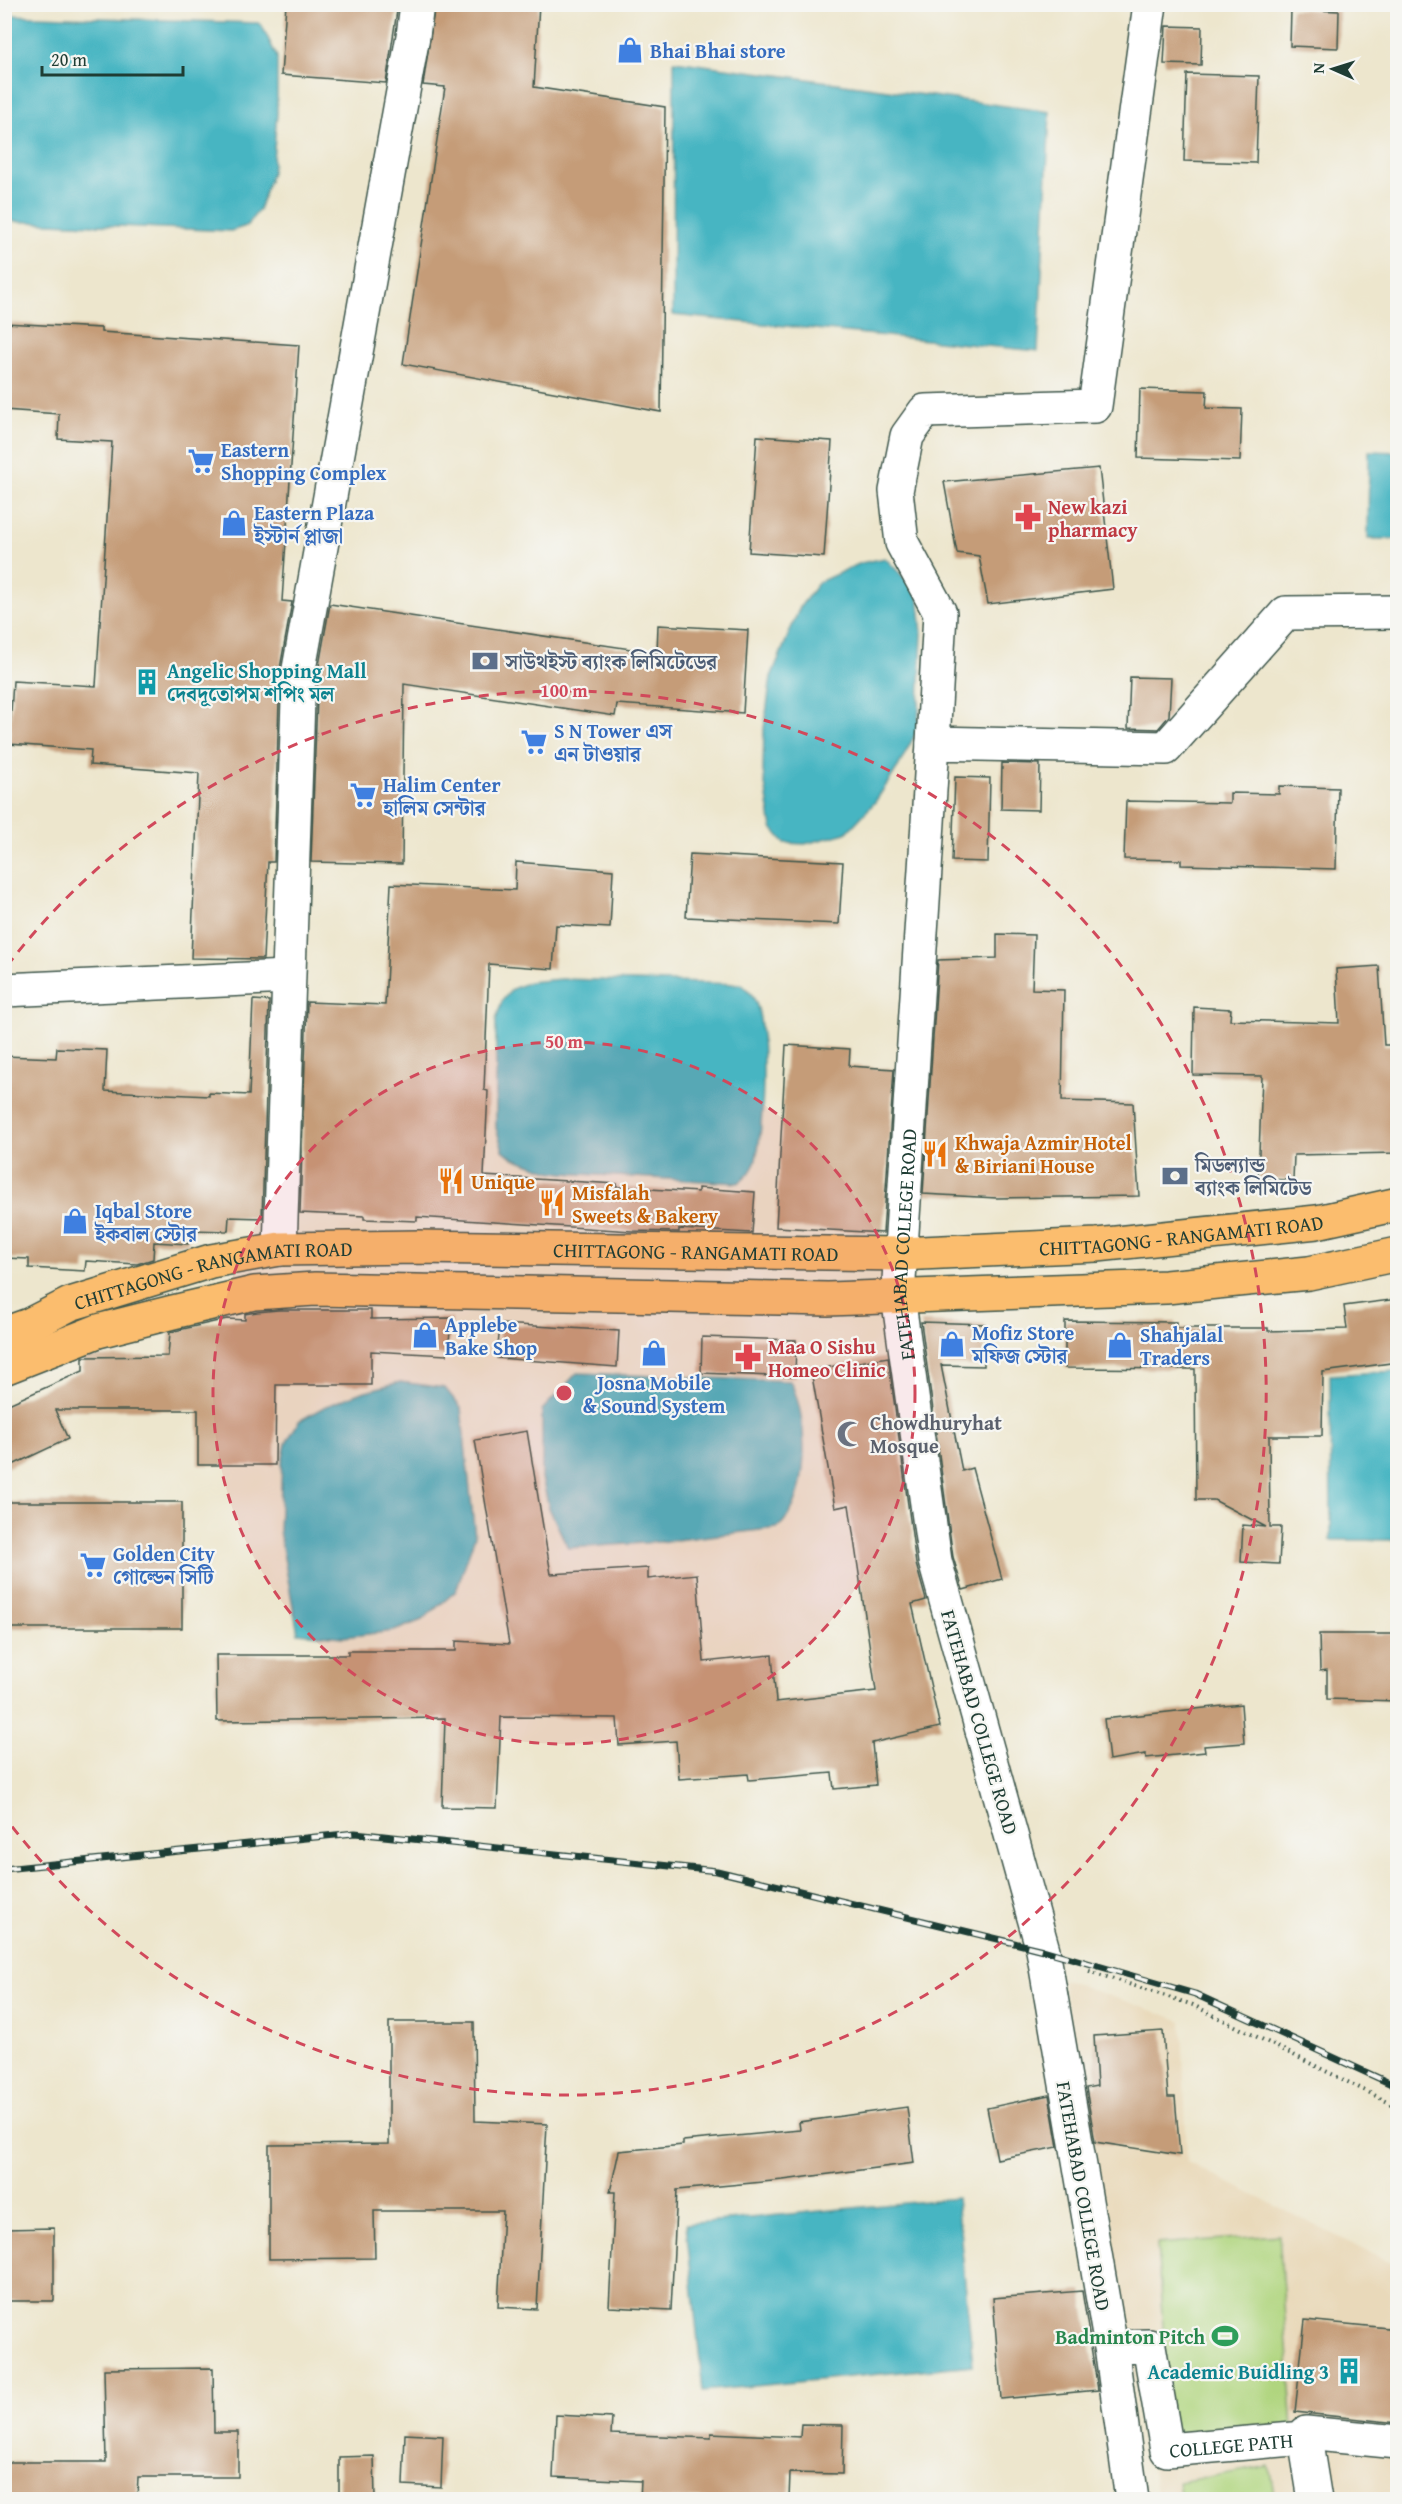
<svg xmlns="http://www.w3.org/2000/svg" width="1402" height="2504" viewBox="0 0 1402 2504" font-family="'Gentium Book Plus','Noto Serif Bengali',serif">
	<rect width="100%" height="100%" fill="#f6f6f2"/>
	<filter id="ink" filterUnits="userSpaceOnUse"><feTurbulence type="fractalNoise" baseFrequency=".0167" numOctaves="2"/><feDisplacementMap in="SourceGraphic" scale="12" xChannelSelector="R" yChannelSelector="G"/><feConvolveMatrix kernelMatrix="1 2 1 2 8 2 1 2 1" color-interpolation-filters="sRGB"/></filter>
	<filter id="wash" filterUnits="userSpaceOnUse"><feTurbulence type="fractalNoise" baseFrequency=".008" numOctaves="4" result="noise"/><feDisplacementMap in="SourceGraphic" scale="24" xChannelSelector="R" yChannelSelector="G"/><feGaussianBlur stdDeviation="1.35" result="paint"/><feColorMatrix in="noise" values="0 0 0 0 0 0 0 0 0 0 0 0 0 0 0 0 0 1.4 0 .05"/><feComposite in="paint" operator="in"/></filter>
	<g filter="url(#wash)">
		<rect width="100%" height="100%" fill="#ede6cd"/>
		<polygon fill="#e9d9ba" points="1062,1979 1182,2021 1187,2162 1397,2266 1397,2499 1157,2499"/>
		<g fill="#b0d57f" stroke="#68895a" stroke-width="1.5">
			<polygon points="1279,2235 1293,2429 1171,2438 1157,2244"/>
			<polygon points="1269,2466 1275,2499 1182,2499 1179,2482"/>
		</g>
		<g fill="#47b5c2" stroke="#33797b" stroke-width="1.5">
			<polygon points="5,15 258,23 262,26 277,57 277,114 272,172 259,210 246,226 231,231 5,221"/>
			<polygon points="674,61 1050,112 1038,351 673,315"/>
			<polygon points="1369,451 1397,452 1397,539 1368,539"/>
			<polygon points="885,558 918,592 922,634 918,729 898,767 875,802 846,833 805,844 785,843 772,828 763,771 764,729 771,677 800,607 819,582 861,563"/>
			<path d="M561 979 740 984C750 990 755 998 758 1009 766 1040 764 1133 755 1162 752 1172 746 1178 738 1183L564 1173 549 1171 513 1158 503 1150 496 1128V1020L502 1001 512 989 529 982Z"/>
			<polygon points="1397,1371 1397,1540 1331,1540 1330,1375"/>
			<path d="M577 1373 790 1381C809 1417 812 1501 777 1528L659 1542 568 1548 549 1508 542 1478V1410Z"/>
			<polygon points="400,1382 445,1388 461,1408 475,1536 456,1591 422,1620 394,1631 343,1637 298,1633 279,1531 282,1462 286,1443 299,1421 324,1407 362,1392"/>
			<polygon points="957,2198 973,2365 703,2391 686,2224"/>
		</g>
		<g id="blocks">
			<g fill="#c59c78">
				<polygon points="286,4 398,4 386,83 281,75"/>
				<polygon points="435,4 539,4 534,87 665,107 661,412 403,364 445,87 423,85"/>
				<polygon points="1291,9 1339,11 1338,48 1290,46"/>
				<polygon points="1166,26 1202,27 1201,65 1164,64"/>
				<polygon points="1187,74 1259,76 1256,163 1184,161"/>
				<polygon points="4,323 101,328 101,332 299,345 282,601 292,602 280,668 274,862 268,862 263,959 191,958 199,773 90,765 91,750 9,744 13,681 96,686 112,442 58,439 59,414 4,410"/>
				<polygon points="1140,389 1207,391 1206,408 1242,409 1240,461 1138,458"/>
				<polygon points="757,436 832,441 824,557 749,552"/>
				<polygon points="1099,468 1113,589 988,604 979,556 957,553 944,482"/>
				<polygon points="330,604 657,653 658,625 748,630 743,713 617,704 615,716 404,684 402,864 311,862 318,671"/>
				<polygon points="1130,677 1171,678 1169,716 1158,729 1128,728"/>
				<polygon points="1002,763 1040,764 1039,810 1001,809"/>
				<polygon points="955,777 990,778 988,862 952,861"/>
				<polygon points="1279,786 1338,788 1336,869 1181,865 1181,860 1124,859 1126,801 1230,803 1230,793 1279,794"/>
				<polygon points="690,854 843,862 839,924 686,917"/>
				<polygon points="516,862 613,870 610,928 556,925 553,969 489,964 484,1090 488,1091 484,1176 617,1184 617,1187 698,1192 698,1188 755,1192 752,1233 679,1229 679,1232 632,1231 417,1217 417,1221 364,1219 364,1216 300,1213 307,1002 385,1005 391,884 515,890"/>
				<polygon points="997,934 1034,935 1032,989 1064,990 1062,1101 1133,1103 1139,1196 997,1198 923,1194 938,960 997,958"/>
				<polygon points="1379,966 1384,1045 1398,1045 1398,1153 1294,1155 1293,1180 1258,1179 1262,1076 1193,1075 1194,1007 1231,1009 1230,1020 1339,1023 1336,969"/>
				<polygon points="253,1000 269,1001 262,1218 229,1217 228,1231 189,1230 188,1244 154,1242 153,1259 137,1264 86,1261 85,1271 29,1268 29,1259 4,1258 4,1056 56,1058 57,1048 107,1050 105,1091 209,1096 209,1093 249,1095"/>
				<polygon points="786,1045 850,1049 849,1066 894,1069 883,1233 776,1227"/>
				<polygon points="1398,1299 1398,1362 1323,1372 1322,1436 1269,1436 1270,1527 1281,1527 1279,1564 1241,1562 1243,1525 1266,1527 1214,1500 1196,1500 1195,1369 1065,1368 1065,1321 1176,1322 1176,1328 1268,1328 1268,1331 1347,1329 1344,1306"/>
				<polygon points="278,1310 371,1310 371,1319 452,1318 447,1355 371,1351 371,1385 276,1385 275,1465 198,1465 198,1410 55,1410 68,1439 4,1469 4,1406 83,1371 83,1357 168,1356 170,1332 227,1319 245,1320 245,1314 257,1312"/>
				<polygon points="921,1322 985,1324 984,1366 941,1365 962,1471 972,1468 1002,1579 963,1590 953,1557"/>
				<polygon points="500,1324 619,1331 617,1367 497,1358"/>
				<polygon points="702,1337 796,1340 795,1377 701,1373"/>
				<polygon points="888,1357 916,1564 926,1600 912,1604 940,1727 872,1743 876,1785 834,1789 832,1773 749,1780 748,1774 679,1779 676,1741 619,1745 617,1718 501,1717 497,1808 442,1807 445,1718 217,1721 216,1655 348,1655 348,1651 456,1651 456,1641 509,1644 475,1440 527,1431 551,1574 648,1568 648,1579 697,1574 704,1662 772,1655 776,1702 876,1691 849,1505 835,1508 811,1370"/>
				<rect x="4" y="1502" width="178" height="126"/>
				<polygon points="1319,1634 1398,1634 1398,1701 1327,1699 1327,1670 1320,1671"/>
				<polygon points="1241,1704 1244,1743 1204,1746 1205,1752 1146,1758 1146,1754 1109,1760 1104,1719"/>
				<polygon points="389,2022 474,2022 475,2121 547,2124 537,2309 498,2307 503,2211 374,2211 375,2258 269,2259 269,2145 389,2144"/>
				<polygon points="1163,2031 1168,2097 1175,2097 1180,2155 1095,2142 1086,2088 1097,2086 1094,2036"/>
				<polygon points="1049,2095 1058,2147 997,2159 987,2108"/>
				<polygon points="907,2107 914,2163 783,2180 677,2190 671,2310 609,2307 615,2192 610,2192 619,2151 683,2145 683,2141 800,2130 799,2122"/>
				<polygon points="54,2228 54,2301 6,2301 5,2229"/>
				<polygon points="1082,2291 1098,2390 1001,2399 993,2298"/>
				<polygon points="1305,2320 1398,2329 1398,2423 1295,2412"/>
				<polygon points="213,2368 214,2432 238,2432 238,2477 138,2477 137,2499 4,2499 4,2462 106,2462 104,2369"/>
				<polygon points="556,2415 612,2418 611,2434 711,2438 711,2433 800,2437 801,2424 843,2425 842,2474 790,2473 789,2499 640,2499 641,2481 553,2477"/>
				<polygon points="405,2434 443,2436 441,2487 403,2485"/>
				<polygon points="374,2456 375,2499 339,2499 339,2457"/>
			</g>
		</g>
	</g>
	<g filter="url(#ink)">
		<use href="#blocks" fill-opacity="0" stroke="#3e564b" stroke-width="1.5"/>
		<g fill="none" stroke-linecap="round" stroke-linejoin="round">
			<g stroke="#3e564b" stroke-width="36">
				<g id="minor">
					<polyline points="933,743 940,613 902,543 896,491 907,436 925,411 1095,406 1150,4"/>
					<polyline points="4,990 288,977"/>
					<polyline points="280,1249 299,669 413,36 417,4"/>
					<path id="s1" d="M1111 2347 1149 2346 1167 2450 1305 2438 1306 2433 1398 2442"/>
					<polyline points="1305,2438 1315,2500"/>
					<path id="s2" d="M1132 2500 1111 2347 1043 1950 935 1561 898 1296 933 743 1166 748 1286 613 1398 612"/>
				</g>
			</g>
			<g stroke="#3e564b" stroke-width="36">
				<g id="highway">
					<path id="s3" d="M4 1334 29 1325 70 1304 211 1261 280 1249 418 1247 899 1254 1097 1245 1317 1222 1398 1204"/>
					<polyline points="4,1368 98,1331 173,1312 254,1293 315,1289 828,1299 1166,1287 1309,1273 1398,1254"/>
				</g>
			</g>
			<polyline stroke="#3e564b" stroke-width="4" stroke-dasharray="1.5 4.5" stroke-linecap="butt" points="1089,1971 1193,2005 1398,2107"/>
			<use href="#minor" stroke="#fff" stroke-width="33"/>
			<use href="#highway" stroke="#fbbd6e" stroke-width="33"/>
			<g stroke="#1f3d34" stroke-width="7">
				<polyline id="rail" points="4,1869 355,1833 717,1871 1043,1950 1195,1994 1398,2087"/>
			</g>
			<use href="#rail" stroke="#f6f6f2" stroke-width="4.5" stroke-dasharray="14" stroke-linecap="butt"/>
		</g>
	</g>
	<circle cx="564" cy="1393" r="351" fill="#d1495b" fill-opacity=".12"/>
	<g fill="none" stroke="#d1495b" stroke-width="3" stroke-dasharray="10 8">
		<circle cx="564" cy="1393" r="351"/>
		<path d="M7 966A702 702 0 1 1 7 1820"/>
	</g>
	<defs>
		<g id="shop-bare" transform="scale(2.07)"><path d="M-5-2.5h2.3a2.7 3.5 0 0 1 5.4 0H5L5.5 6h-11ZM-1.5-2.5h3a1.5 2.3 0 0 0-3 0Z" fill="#3f7fe0" stroke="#f6f6f2" stroke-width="2.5" paint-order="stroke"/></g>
		<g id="supermarket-bare" transform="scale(2.07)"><path d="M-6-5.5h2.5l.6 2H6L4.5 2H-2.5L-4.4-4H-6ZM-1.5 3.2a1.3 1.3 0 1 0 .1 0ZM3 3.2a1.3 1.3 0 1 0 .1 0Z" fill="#3f7fe0" stroke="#f6f6f2" stroke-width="2.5" paint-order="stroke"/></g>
		<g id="pharmacy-bare" transform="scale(2.07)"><path d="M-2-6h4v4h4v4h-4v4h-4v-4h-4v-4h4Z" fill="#e0444e" stroke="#f6f6f2" stroke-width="2.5" paint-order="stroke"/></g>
		<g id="bank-bare" transform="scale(2.07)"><path d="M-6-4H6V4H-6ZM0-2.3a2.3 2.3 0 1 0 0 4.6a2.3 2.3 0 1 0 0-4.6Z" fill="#5c6f8a" stroke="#f6f6f2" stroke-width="2.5" paint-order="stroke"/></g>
		<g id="building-bare" transform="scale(2.07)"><path d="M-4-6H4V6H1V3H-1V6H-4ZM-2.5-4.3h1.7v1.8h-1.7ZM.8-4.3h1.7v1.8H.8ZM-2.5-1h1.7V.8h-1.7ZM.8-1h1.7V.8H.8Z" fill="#0f9aa8" stroke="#f6f6f2" stroke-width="2.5" paint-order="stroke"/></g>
		<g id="restaurant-bare" transform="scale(2.07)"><path d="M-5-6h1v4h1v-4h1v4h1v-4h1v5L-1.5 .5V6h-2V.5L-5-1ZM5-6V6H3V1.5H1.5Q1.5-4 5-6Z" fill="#e8710a" stroke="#f6f6f2" stroke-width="2.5" paint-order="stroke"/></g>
		<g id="mosque-bare" transform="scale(2.07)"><path d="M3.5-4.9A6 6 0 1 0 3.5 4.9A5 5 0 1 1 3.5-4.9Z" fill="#6b7280" stroke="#f6f6f2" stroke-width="2.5" paint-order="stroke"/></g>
		<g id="stadium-bare" transform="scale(2.07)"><path d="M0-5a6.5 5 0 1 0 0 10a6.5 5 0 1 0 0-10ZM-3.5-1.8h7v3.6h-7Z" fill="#2e9e5b" stroke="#f6f6f2" stroke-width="2.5" paint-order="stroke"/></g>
	</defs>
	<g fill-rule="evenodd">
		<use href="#shop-bare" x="630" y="50"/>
		<use href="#supermarket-bare" x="201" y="461"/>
		<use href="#pharmacy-bare" x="1028" y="517"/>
		<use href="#shop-bare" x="234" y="523"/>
		<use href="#bank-bare" x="485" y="661"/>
		<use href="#building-bare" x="147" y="682"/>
		<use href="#supermarket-bare" x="534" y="742"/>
		<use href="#supermarket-bare" x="363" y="795"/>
		<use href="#restaurant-bare" x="935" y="1154"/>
		<use href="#bank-bare" x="1175" y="1176"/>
		<use href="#restaurant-bare" x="451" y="1181"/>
		<use href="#restaurant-bare" x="552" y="1203"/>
		<use href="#shop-bare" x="75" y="1221"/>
		<use href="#shop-bare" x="425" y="1335"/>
		<use href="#shop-bare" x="952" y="1344"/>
		<use href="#shop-bare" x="1120" y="1345"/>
		<use href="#shop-bare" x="654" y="1353"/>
		<use href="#pharmacy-bare" x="748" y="1357"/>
		<use href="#mosque-bare" x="850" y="1434"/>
		<use href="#supermarket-bare" x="93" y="1565"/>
		<use href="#stadium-bare" x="1225" y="2336"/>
		<use href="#building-bare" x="1349" y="2371"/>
	</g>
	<g text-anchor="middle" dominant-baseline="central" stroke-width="4.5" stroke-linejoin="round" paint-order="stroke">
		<g font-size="20" font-weight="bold" fill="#366cbe" stroke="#f6f6f2" text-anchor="start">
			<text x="650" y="50">Bhai Bhai store</text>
			<text x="221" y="449">Eastern<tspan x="221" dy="23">Shopping Complex</tspan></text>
			<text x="254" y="512">Eastern Plaza<tspan x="254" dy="23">ইস্টার্ন প্লাজা</tspan></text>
			<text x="554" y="730">S N Tower এস<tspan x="554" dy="23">এন টাওয়ার</tspan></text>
			<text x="383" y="784">Halim Center<tspan x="383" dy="23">হালিম সেন্টার</tspan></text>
			<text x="95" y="1210">Iqbal Store<tspan x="95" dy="23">ইকবাল স্টোর</tspan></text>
			<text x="445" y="1324">Applebe<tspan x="445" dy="23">Bake Shop</tspan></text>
			<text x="972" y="1332">Mofiz Store<tspan x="972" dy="23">মফিজ স্টোর</tspan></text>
			<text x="1140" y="1334">Shahjalal<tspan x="1140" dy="23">Traders</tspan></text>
			<text x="654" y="1382" text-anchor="middle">Josna Mobile<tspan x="654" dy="23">&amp; Sound System</tspan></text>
			<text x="113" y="1553">Golden City<tspan x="113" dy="23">গোল্ডেন সিটি</tspan></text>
		</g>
		<g font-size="20" font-weight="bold" fill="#be3a42" stroke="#f6f6f2" text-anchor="start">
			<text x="1048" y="506">New kazi<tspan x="1048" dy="23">pharmacy</tspan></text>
			<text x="768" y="1346">Maa O Sishu<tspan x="768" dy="23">Homeo Clinic</tspan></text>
		</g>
		<g font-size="20" font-weight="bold" fill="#4e5e75" stroke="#f6f6f2" text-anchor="start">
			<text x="505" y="661">সাউথইস্ট ব্যাংক লিমিটেডের</text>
			<text x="1195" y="1164">মিডল্যান্ড<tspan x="1195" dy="23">ব্যাংক লিমিটেড</tspan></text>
		</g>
		<g font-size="20" font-weight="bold" fill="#0d838f" stroke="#f6f6f2" text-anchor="start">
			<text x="167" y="670">Angelic Shopping Mall<tspan x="167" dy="23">দেবদূতোপম শপিং মল</tspan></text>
			<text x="1329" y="2371" text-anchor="end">Academic Buidling 3</text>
		</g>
		<g font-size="20" font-weight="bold" fill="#c56008" stroke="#f6f6f2" text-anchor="start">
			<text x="955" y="1142">Khwaja Azmir Hotel<tspan x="955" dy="23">&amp; Biriani House</tspan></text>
			<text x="471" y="1181">Unique</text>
			<text x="572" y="1192">Misfalah<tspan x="572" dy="23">Sweets &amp; Bakery</tspan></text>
		</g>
		<g font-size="20" fill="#1f3d34" stroke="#f6f6f2">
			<text stroke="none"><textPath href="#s3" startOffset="1192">CHITTAGONG - RANGAMATI ROAD</textPath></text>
			<text stroke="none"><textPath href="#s2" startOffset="1280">FATEHABAD COLLEGE ROAD</textPath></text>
			<text stroke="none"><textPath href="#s3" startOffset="706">CHITTAGONG - RANGAMATI ROAD</textPath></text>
			<text stroke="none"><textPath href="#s3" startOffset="220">CHITTAGONG - RANGAMATI ROAD</textPath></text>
			<text transform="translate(980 1722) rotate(74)">FATEHABAD COLLEGE ROAD</text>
			<text transform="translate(1084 2196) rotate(80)">FATEHABAD COLLEGE ROAD</text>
			<text stroke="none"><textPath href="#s1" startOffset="208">COLLEGE PATH</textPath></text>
		</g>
		<g font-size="20" font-weight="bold" fill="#5b616d" stroke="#f6f6f2" text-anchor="start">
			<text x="870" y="1422">Chowdhuryhat<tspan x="870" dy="23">Mosque</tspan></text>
		</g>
		<g font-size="20" font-weight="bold" fill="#27864d" stroke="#f6f6f2" text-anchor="end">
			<text x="1205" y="2336">Badminton Pitch</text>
		</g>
	</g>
	<circle cx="564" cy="1393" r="9" fill="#d1495b" stroke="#f6f6f2" stroke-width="3"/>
	<g font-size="18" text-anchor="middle" font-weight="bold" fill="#d1495b" stroke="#f6f6f2" stroke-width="4.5" stroke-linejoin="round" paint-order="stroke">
		<text x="564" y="697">100 m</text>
		<text x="564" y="1048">50 m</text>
	</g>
	<rect width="1402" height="2504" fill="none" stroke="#f6f6f2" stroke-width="24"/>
	<g transform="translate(1333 69) rotate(273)" stroke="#f6f6f2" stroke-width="4.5" paint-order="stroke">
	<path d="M0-4.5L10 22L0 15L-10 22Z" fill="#1f3d34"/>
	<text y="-9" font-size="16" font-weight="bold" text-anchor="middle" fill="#1f3d34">N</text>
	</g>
	<path d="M42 66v9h141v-9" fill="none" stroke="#1f3d34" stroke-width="3"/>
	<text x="51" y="66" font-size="18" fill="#1f3d34" stroke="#f6f6f2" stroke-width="4.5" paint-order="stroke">20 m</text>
</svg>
